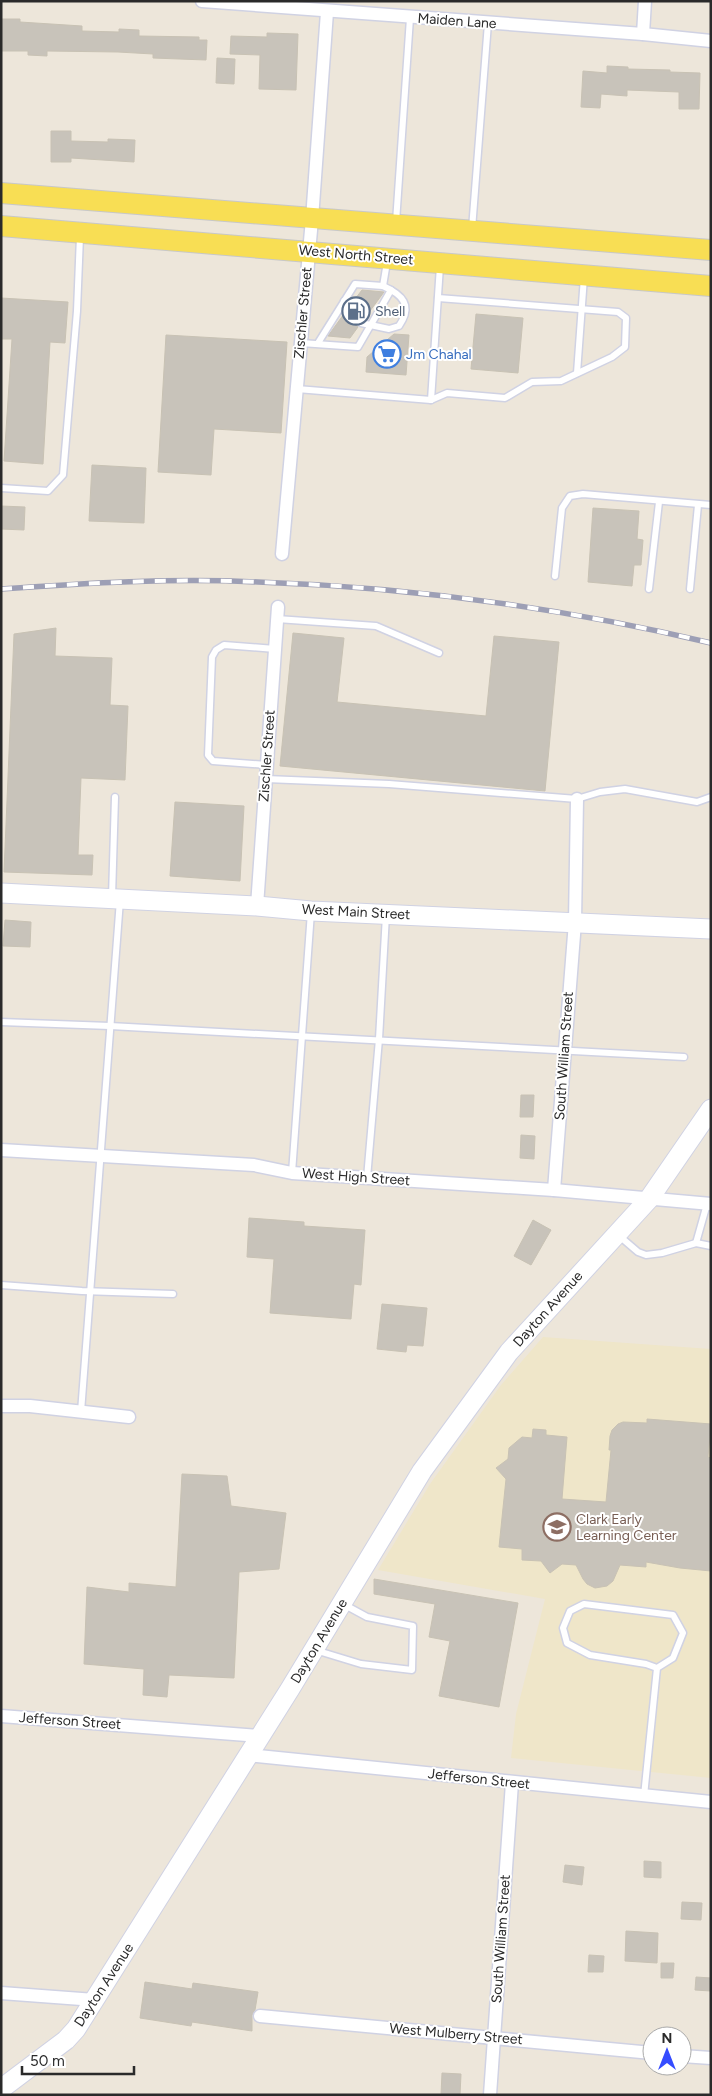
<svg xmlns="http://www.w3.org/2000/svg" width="712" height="2096" viewBox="0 0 712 2096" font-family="Figtree,sans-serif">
	<rect width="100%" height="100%" fill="#ede6da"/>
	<polygon fill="#efe6c9" points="543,1337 711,1349 711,1778 511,1758 516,1714 545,1599 378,1570 430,1484 501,1385"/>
	<g fill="#c8c3ba" stroke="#c8c2b4">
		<polygon points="1,19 20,19 20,22 82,26 82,31 119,32 119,29 139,30 139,36 199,37 199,40 207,40 206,60 153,58 153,54 118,52 47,51 47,56 28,55 28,51 1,51"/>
		<polygon points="267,33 298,34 296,90 259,89 260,55 230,54 231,36 267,37"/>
		<polygon points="217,58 235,59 234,84 216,83"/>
		<polygon points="607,66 628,67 628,69 670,70 670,72 700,73 699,109 679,109 679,92 627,90 627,96 601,94 600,108 581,107 583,71 607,73"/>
		<polygon points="51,131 71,131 71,141 108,142 108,139 135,140 134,162 71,158 71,162 51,162"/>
		<polygon points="362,290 384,292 364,319 357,320 356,324 358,327 350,338 328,336 349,307 357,306 358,302 355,299"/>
		<polygon points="1,298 68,302 65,343 50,342 43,464 4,461 12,339 1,339"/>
		<polygon points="476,314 523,318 518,373 471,369"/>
		<polygon points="394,334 409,335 406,375 366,372 367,357"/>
		<polygon points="166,335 287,342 281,433 214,429 211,475 158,472"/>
		<polygon points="92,465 146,468 144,523 89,521"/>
		<polygon points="1,506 25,507 24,530 1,529"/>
		<polygon points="593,508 639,511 637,539 643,540 641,565 634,565 632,586 588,582"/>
		<polygon points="56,628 55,656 112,658 110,705 128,706 125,780 81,778 78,855 93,855 92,875 4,872 14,634"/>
		<polygon points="293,633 344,638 337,702 486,716 494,636 559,642 545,791 280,766"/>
		<polygon points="175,802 244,806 240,881 170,876"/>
		<polygon points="5,920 31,922 30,947 3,946"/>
		<polygon points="521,1095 534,1095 533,1117 520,1117"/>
		<polygon points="521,1135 535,1136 534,1159 520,1158"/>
		<polygon points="249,1218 304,1222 304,1226 365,1230 361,1285 354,1284 351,1319 270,1313 274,1259 247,1257"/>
		<polygon points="533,1220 551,1230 531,1265 514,1256"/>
		<polygon points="382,1304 427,1308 423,1346 407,1345 406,1352 377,1349"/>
		<polygon points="647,1419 711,1424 708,1457 711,1458 711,1571 680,1568 646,1562 646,1567 620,1565 613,1581 607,1586 595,1588 587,1584 583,1579 576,1565 562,1564 550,1573 541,1561 522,1560 522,1549 499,1547 506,1479 496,1468 508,1459 509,1448 522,1437 532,1438 533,1429 546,1430 546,1435 567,1437 562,1499 606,1502 611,1450 609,1450 610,1436 612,1430 618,1424 623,1422 647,1423"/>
		<polygon points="182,1474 227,1476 231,1506 286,1513 279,1569 239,1572 234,1678 169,1675 167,1697 143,1695 144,1669 84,1664 87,1587 129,1592 129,1583 176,1587"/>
		<polygon points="374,1579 518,1603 499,1707 439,1696 450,1641 429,1637 435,1604 374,1594"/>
		<polygon points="644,1861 661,1862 661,1878 644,1877"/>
		<polygon points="565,1865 584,1867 582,1885 563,1882"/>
		<polygon points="682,1902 702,1903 701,1920 681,1919"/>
		<polygon points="626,1931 658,1933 657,1963 625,1961"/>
		<polygon points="589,1955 604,1956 603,1972 588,1972"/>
		<polygon points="661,1963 674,1963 673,1978 661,1978"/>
		<polygon points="696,1977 711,1978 711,1991 695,1990"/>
		<polygon points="145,1982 192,1989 193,1983 258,1992 255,2010 252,2015 252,2031 192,2022 191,2026 140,2018"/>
		<polygon points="442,2073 461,2074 460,2095 441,2095"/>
	</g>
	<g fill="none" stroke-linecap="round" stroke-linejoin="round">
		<g stroke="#d0d2e3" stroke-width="9">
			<g id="lane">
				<polyline points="396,222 410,18"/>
				<polyline points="472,229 488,23"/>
				<polyline points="383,286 387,262"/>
				<polyline points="344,301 353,303"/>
				<path d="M361 323 389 329 399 326C410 310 407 299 391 290"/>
				<polyline points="301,343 358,347 391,290 383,286 355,284 318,343"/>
				<polyline points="577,373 584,277"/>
				<polyline points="297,389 431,400 447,393 505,398 532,382 561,381 612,357 625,347 626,318 618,312 438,298"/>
				<polyline points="431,400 440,266"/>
				<polyline points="1,488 48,491 63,475 77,311 80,236"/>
				<polyline points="555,576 562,508 570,496 583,494 711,505"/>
				<polyline points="649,589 659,502"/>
				<polyline points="690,589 698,505"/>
				<polyline points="277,619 376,626 439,653"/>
				<polyline points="267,765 213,761 208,755 212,657 216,650 224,645 275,649"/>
				<polyline points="266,779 389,784 577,799 600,792 625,789 697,802 711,797"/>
				<polyline points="112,897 115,797"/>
				<polyline points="1,1022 110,1026 684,1057"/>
				<polyline points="292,1173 311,912"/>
				<polyline points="367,1178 379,1039 386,915"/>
				<polyline points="617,1234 638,1252 646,1255 662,1253 696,1243 711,1246"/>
				<polyline points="696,1243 707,1204"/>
				<polyline points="1,1285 82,1291 173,1294"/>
				<polyline points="81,1412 120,900"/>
				<polyline points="315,1650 361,1664 412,1670 413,1626 367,1617 343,1604"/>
				<polyline points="644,1796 657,1668 673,1658 683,1633 673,1615 584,1604 570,1611 563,1628 567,1643 590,1655 646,1664 657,1668"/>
			</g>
		</g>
		<g stroke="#d0d2e3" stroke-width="15">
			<g id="street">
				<polyline points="202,1 643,34 711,41"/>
				<polyline points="643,34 645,1"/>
				<polyline points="282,554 312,219 327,12"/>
				<polyline points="257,906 278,607"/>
				<polyline points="1,1150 254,1165 292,1173 554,1190 711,1204"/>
				<polyline points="554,1190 575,922 577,799"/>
				<polyline points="1,1406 30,1406 129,1417"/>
				<polyline points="1,1716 259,1736"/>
				<polyline points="248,1755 711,1802"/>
				<polyline points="1,1993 95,2000"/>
				<polyline points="260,2016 652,2053"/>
				<polyline points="682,2056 711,2058"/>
				<polyline points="490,2095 512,1783"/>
			</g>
		</g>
		<g stroke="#d0d2e3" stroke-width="21">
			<g id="secondary">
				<polyline points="1,893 257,906 311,911 711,929"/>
				<polyline points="1,2089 66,2040 76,2029 290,1689 422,1471 509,1352 649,1199 711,1109"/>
			</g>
		</g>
		<g stroke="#c8c8c8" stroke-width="22">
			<g id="primary">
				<polyline points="1,193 711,250"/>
				<polyline points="1,226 711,286"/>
			</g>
		</g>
		<use href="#lane" stroke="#fff" stroke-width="6"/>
		<use href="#street" stroke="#fff" stroke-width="12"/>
		<use href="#secondary" stroke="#fff" stroke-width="19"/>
		<use href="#primary" stroke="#f8de54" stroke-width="20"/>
		<g stroke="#9d9fb5" stroke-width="5.5">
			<path id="rail" d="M1 589C87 583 172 578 258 582 410 587 563 608 711 643"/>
		</g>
		<use href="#rail" stroke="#fff" stroke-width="4" stroke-dasharray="11" stroke-linecap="butt"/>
	</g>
	<defs>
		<g id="fuel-ring" transform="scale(1.4375)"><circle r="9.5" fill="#fff" stroke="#5c6f8a" stroke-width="1.5"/><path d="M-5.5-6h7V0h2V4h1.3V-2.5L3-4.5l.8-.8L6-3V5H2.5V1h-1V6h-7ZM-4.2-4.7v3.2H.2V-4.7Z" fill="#5c6f8a"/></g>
		<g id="supermarket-ring" transform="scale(1.4375)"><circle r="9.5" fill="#fff" stroke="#3f7fe0" stroke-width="1.5"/><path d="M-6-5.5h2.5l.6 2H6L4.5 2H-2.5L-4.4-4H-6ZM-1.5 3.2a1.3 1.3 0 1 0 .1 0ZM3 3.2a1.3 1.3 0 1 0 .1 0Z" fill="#3f7fe0"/></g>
		<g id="school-ring" transform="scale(1.4375)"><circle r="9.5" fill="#fff" stroke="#8d6e63" stroke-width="1.5"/><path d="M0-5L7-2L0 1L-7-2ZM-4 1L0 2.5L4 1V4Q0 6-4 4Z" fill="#8d6e63"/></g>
	</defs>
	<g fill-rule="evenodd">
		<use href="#fuel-ring" x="356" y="311"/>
		<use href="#supermarket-ring" x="387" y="354"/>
		<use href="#school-ring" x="557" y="1527"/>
	</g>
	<g text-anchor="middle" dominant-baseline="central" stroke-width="4" stroke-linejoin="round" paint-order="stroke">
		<g font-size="14" fill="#2a2a2a" stroke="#fff">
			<text transform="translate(457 21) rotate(4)">Maiden Lane</text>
			<text transform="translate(356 255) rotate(5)">West North Street</text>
			<text transform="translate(303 313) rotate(-85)">Zischler Street</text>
			<text transform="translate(267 756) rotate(-86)">Zischler Street</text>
			<text transform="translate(356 912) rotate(3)">West Main Street</text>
			<text transform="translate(564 1056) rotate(-86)">South William Street</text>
			<text transform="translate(356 1177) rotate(4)">West High Street</text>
			<text transform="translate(548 1309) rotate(-48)">Dayton Avenue</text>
			<text transform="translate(319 1641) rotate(-59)">Dayton Avenue</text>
			<text transform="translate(70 1721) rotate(4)">Jefferson Street</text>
			<text transform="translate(479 1779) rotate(6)">Jefferson Street</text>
			<text transform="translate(501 1939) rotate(-86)">South William Street</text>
			<text transform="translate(104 1985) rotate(-57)">Dayton Avenue</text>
			<text transform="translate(456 2034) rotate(5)">West Mulberry Street</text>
		</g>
		<g font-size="14" fill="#4e5e75" stroke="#fff" text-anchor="start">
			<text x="375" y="311">Shell</text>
		</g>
		<g font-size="14" fill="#366cbe" stroke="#fff" text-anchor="start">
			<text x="406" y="354">Jm Chahal</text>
		</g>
		<g font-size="14" fill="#785e54" stroke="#fff" text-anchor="start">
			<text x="576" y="1519">Clark Early<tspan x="576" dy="16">Learning Center</tspan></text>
		</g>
	</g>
	<rect width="712" height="2096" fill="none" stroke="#2a2a2a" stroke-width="5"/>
	<g transform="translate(667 2051)"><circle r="24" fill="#ffffff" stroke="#aaaaaa"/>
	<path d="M0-4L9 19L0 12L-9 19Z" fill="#354cff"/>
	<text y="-8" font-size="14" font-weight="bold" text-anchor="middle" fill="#2a2a2a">N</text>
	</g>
	<path d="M22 2066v8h112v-8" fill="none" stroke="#2a2a2a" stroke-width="2.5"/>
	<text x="30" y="2066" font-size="15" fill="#2a2a2a" stroke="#ffffff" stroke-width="4" paint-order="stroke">50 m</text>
</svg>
